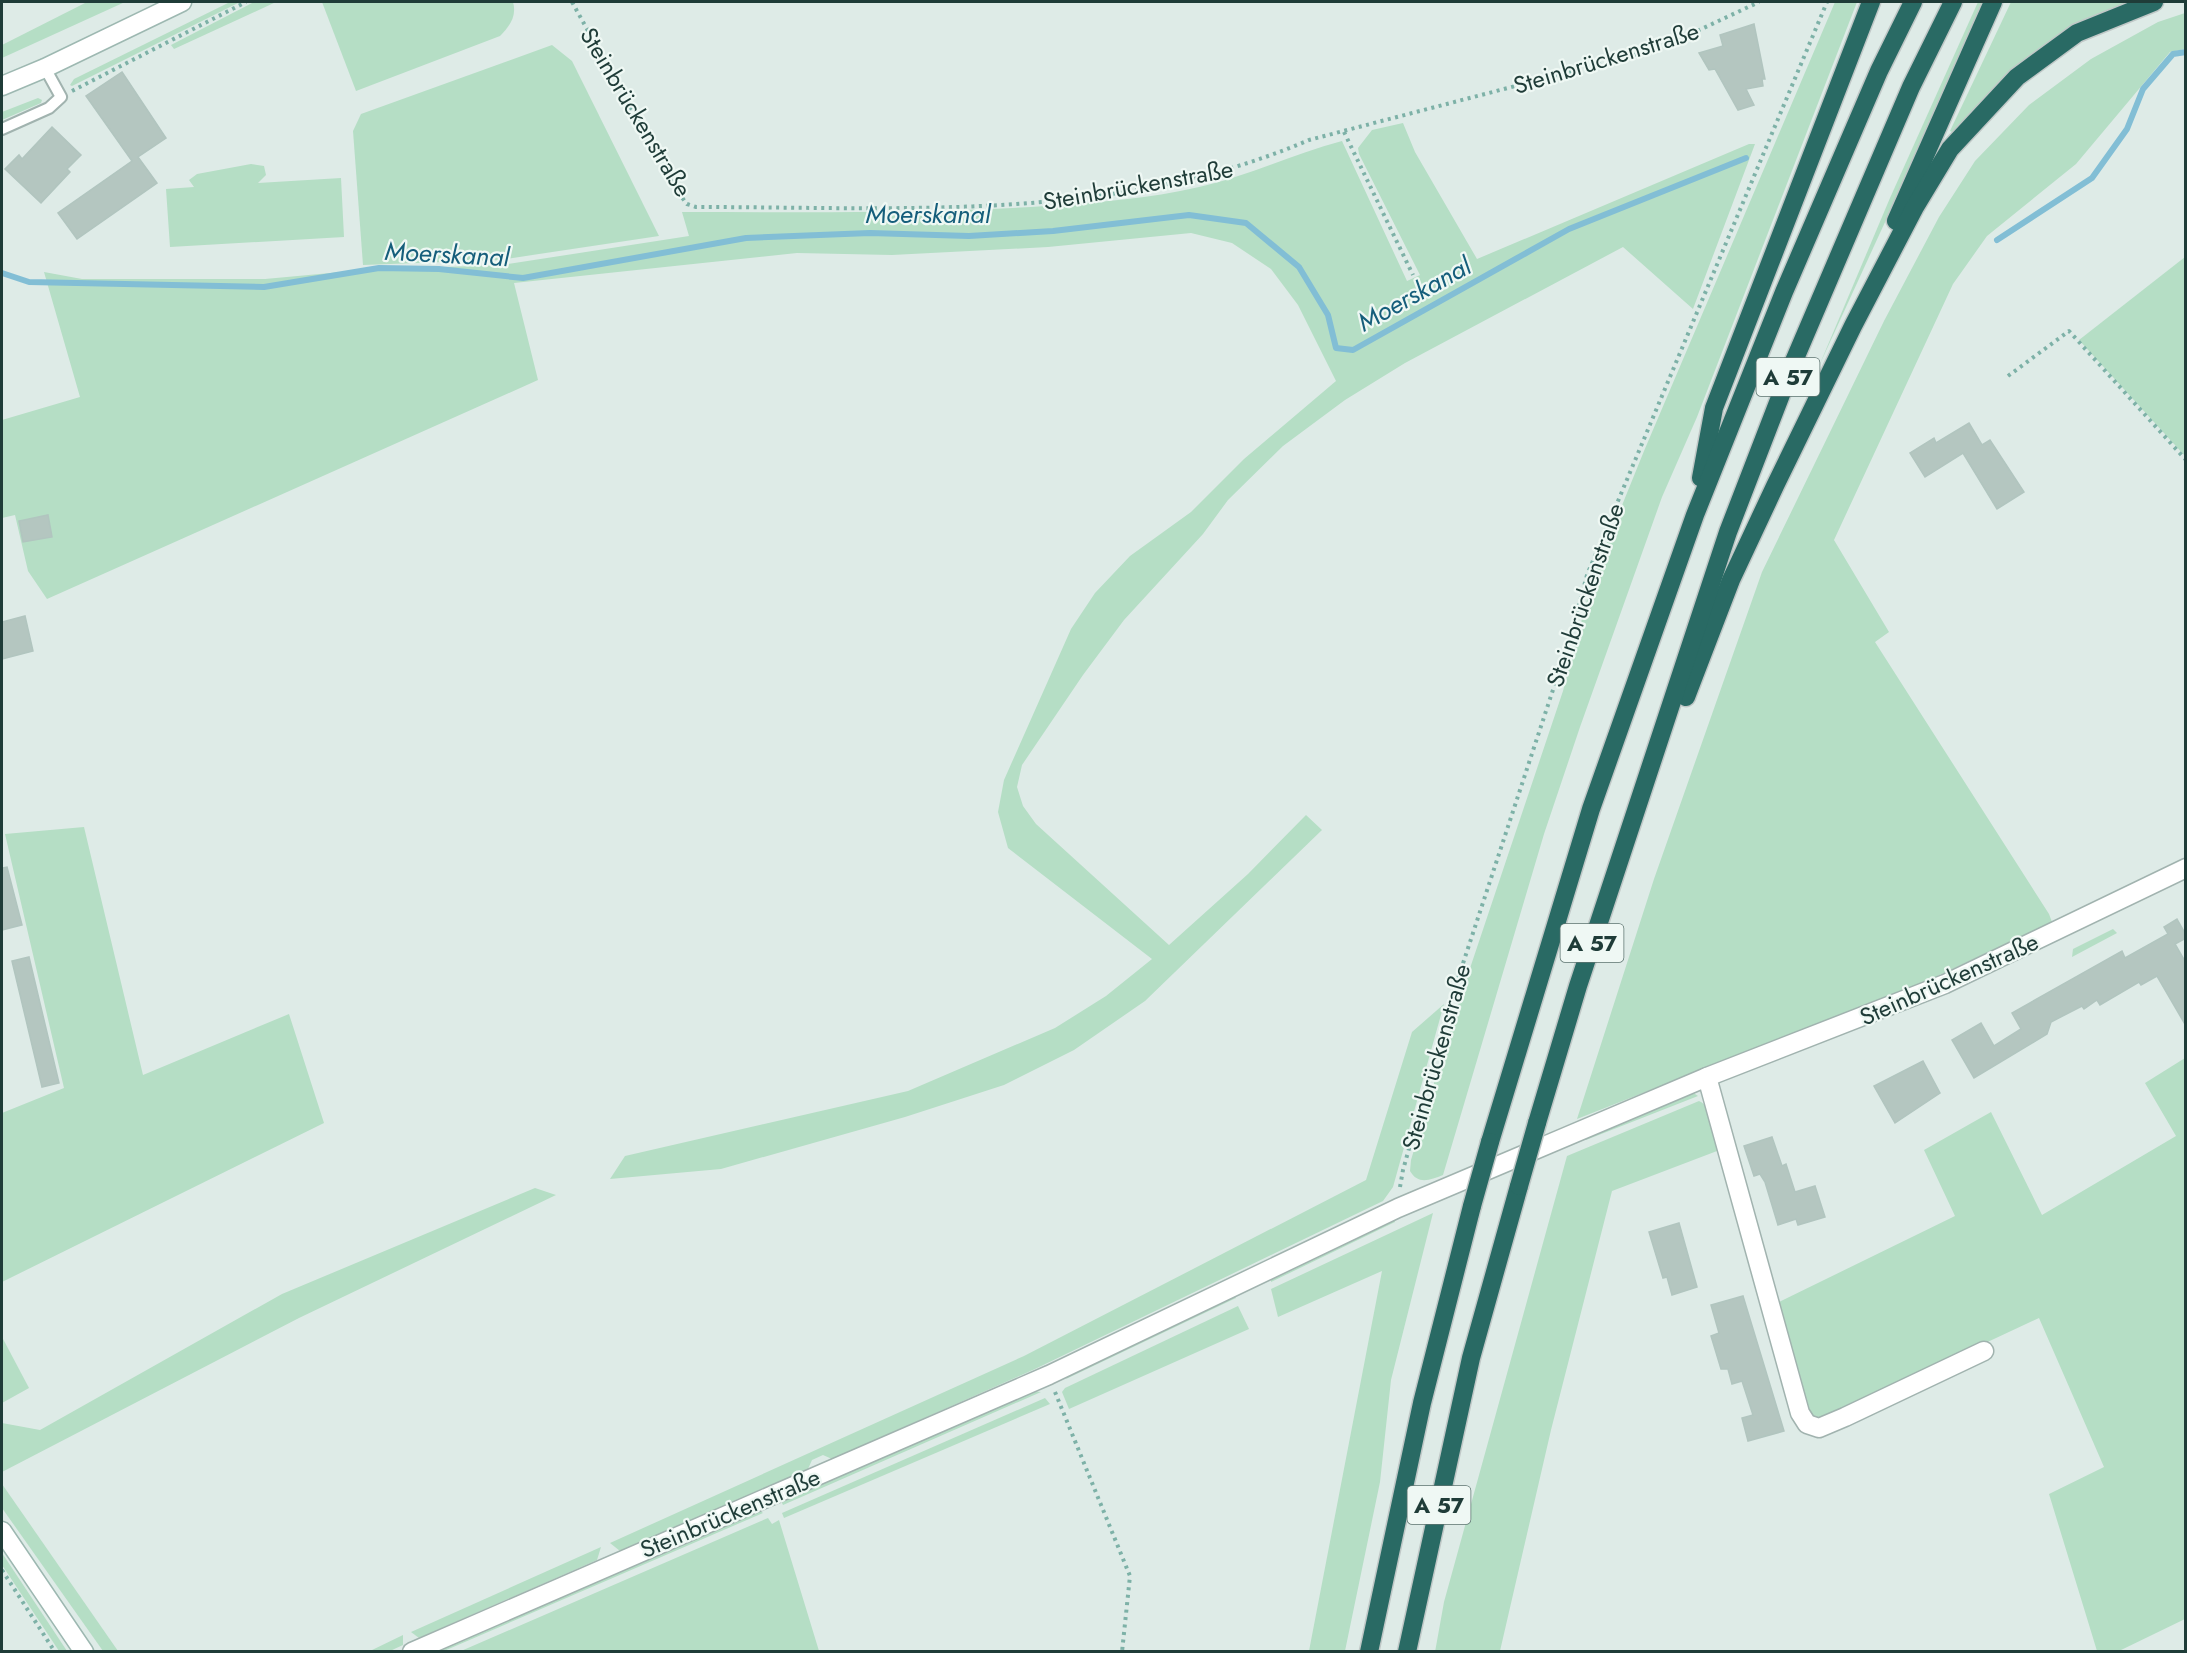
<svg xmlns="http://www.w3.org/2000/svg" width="2187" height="1653" viewBox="0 0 2187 1653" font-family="Jost,sans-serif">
	<rect width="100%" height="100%" fill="#deebe7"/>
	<g fill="#b5dec5">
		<polygon points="87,2 125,2 2,58 2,45"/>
		<polygon points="230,2 240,2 72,86 70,85 74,79"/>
		<polygon points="254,2 276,2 174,49 171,45"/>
		<path d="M322 2H513C517 16 510 26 500 36L356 91Z"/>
		<path d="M1835 2H1857L1697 417 1662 497 1580 727 1544 834 1443 1175C1430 1180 1418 1185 1410 1171L1411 1160 1456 1010 1563 691 1593 577 1644 451Z"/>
		<polygon points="1978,2 1986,2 1819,366 1890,198"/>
		<polygon points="2011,2 2135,2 1954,133 1950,131"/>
		<polygon points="2185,13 2185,49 2170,52 2076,164 1987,236 1953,284 1834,540 1889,632 1875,642 2049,914 2052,922 1931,979 1577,1119 1654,879 1762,572 1884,321 1939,217 1975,161 2029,105 2091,59 2158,22"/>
		<polygon points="552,45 572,61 659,236 499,260 363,265 353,131 361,114"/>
		<polygon points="38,98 42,100 41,103 2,120 2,112"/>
		<path d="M1403 123 1415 152 1477 259 1749 144H1755L1693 309 1623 247 1405 363 1345 400 1283 446 1228 500 1203 534 1124 620 1083 675 1022 765 1017 787 1023 806 1036 824 1169 945 1248 874 1306 815 1322 830 1145 1001 1074 1050 1004 1085 905 1117 721 1169 610 1179 625 1156 908 1091 1055 1028 1106 996 1152 959 1008 848 998 812 1004 780 1071 629 1095 593 1130 556 1191 512 1244 459 1336 381 1298 305 1271 269 1232 243 1191 233 1048 247 892 255 797 253 514 283 538 380 47 599 28 571 15 515 2 518V420L80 397 44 272 82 279H265L363 270 502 265 689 236 682 212C803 212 925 214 1046 206 1097 202 1149 199 1199 187 1248 176 1293 154 1342 141L1407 281 1420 275 1359 154 1358 148 1372 130Z"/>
		<polygon points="251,164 264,166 266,175 258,183 341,178 344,237 170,247 166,189 194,187 189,180 197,174"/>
		<polygon points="2185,257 2185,456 2079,340"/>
		<polygon points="84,827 143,1075 289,1014 324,1123 2,1282 2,1113 64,1088 5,834"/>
		<polygon points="2113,929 2117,933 2072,957 2073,949"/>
		<polygon points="1444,1004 1393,1187 1383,1201 1035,1369 832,1459 823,1455 812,1460 808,1469 620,1551 610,1543 1024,1356 1366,1180 1412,1032"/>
		<polygon points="2185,1058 2185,1619 2119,1651 2097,1651 2049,1494 2104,1467 2039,1318 1823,1419 1811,1415 1779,1302 1955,1216 1924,1150 1991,1112 2042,1215 2176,1136 2145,1083"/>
		<polygon points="1692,1092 1698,1096 1586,1140 1584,1137"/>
		<path d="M1699 1101C1715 1108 1716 1141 1720 1157L1717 1151 1612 1191 1551 1430 1500 1651 1435 1652 1444 1602 1567 1156Z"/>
		<polygon points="535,1188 556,1195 299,1318 2,1472 2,1423 40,1430 282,1294"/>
		<polygon points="1433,1213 1391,1380 1380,1482 1345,1651 1309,1651 1382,1271 1278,1317 1271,1289"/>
		<polygon points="1394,1217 1395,1222 1271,1282 1271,1277"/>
		<polygon points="1234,1294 1236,1298 1066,1379 1070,1373"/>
		<polygon points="1238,1306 1249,1329 1069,1409 1062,1392 1065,1388"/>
		<polygon points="2,1337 29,1388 2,1403"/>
		<polygon points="1033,1391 1041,1392 783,1505 781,1501"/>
		<polygon points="1045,1398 1050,1404 784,1518 782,1513"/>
		<polygon points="2,1484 118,1651 103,1651 2,1508"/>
		<polygon points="759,1510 763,1513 444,1651 432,1652"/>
		<polygon points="768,1518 772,1524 779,1520 819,1651 461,1651"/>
		<polygon points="601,1547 597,1560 419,1638 411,1632"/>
		<polygon points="2,1553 67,1651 59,1651 2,1565"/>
		<polygon points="403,1635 403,1645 390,1651 370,1651"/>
	</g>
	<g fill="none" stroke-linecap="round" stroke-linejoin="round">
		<g stroke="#82bed5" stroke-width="6">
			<polyline points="1997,240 2092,178 2127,129 2143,89 2173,54 2186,52"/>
			<polyline points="2,273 29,282 264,287 379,268 439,269 523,278 746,238 870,233 969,236 1053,231 1189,215 1246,223 1299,267 1328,315 1336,348 1353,350 1569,229 1746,158"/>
		</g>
	</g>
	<g fill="#b4c6c0" stroke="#b1c5bf" stroke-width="1.5">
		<polygon points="1754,24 1765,79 1762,79 1763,86 1746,89 1754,105 1738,110 1715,69 1709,70 1699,53 1723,46 1720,35"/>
		<polygon points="122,72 166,138 138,157 157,183 77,239 58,213 132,161 86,96"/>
		<polygon points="52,127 81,155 67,169 70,172 41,203 5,169 19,155 22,159"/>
		<polygon points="1969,423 1982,445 1990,440 2024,492 1997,509 1963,453 1925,477 1910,453 1934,438 1936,443"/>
		<polygon points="48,515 52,537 23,542 19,521"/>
		<polygon points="25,616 33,651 2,659 2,622"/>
		<polygon points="7,867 22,925 2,930 2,868"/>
		<polygon points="2177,919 2186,935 2186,938 2175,944 2186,963 2186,1026 2157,976 2141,985 2139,982 2100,1005 2097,1000 2084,1009 2082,1006 2051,1022 2047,1034 1974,1078 1952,1040 1981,1023 1994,1046 2021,1029 2012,1013 2122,951 2125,958 2168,934 2164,927"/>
		<polygon points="29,957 59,1083 42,1087 12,961"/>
		<polygon points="1923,1061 1940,1093 1895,1123 1874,1086"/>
		<polygon points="1772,1137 1782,1166 1786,1164 1795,1192 1815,1186 1825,1217 1798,1225 1796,1219 1778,1225 1765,1182 1760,1174 1754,1176 1744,1146"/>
		<polygon points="1679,1223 1697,1287 1672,1295 1667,1277 1663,1278 1649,1232"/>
		<polygon points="1743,1296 1784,1431 1748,1441 1742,1418 1753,1415 1742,1381 1732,1384 1728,1369 1721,1369 1711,1336 1719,1333 1711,1305"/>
	</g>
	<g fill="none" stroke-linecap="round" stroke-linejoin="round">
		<g stroke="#a1b3af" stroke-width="14">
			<polyline id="service" points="2,129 49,108 61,97 45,68"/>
		</g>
		<g stroke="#a1b3af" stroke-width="21">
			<g id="minor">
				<polyline points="1707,1077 1800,1413 1807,1424 1819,1428 1845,1417 1984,1351"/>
				<polyline points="412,1652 1049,1375 1398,1208 1707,1077 1945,984 2186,868"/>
			</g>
		</g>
		<g stroke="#9db8b1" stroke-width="21">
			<g id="secondary">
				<polyline points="2,86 45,68 182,2"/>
				<polyline points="2,1531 84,1652"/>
			</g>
		</g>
		<g stroke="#c0c8c7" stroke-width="21">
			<g id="motorway">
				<polyline points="1896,221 1993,2"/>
				<polyline points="1701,478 1714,408 1871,2"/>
				<polyline points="1686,697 1731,580 1775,486 1853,326 1915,207 1950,149 2017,77 2077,33 2154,2"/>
				<polyline points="1537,1123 1578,986 1728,532 1794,361 1911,87 1953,2"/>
				<polyline points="1490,1142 1591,809 1695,515 1784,292 1879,71 1913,2"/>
				<polyline points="1369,1652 1422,1403 1472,1206"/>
				<polyline points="1407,1652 1471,1358 1519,1186"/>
			</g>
		</g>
		<g stroke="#7db1a7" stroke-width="4" stroke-dasharray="3 4.5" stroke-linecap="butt">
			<path d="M572 2 677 191 687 204 696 207C901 207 1116 223 1309 140L1634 55 1680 39 1759 2"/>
			<polyline points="72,91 246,2"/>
			<polyline points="1344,132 1413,275"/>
			<polyline points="2008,376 2069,331 2186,460"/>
			<polyline points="1400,1187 1403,1170 1449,1006 1571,635 1587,575 1827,2"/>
			<polyline points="1055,1392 1130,1576 1122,1652"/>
			<polyline points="2,1570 55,1652"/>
		</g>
		<use href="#service" stroke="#fff" stroke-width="10"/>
		<use href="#minor" stroke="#fff" stroke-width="18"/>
		<use href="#secondary" stroke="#fff" stroke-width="18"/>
		<use href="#motorway" stroke="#296a64" stroke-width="18"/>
		<g stroke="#c0c8c7" stroke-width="21" stroke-linecap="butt">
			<g id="motorway-bridge">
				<polyline points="1519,1186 1537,1123"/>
				<polyline points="1472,1206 1490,1142"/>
			</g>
		</g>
		<use href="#motorway-bridge" stroke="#296a64" stroke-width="18"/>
	</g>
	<g text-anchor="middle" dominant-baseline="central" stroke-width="4.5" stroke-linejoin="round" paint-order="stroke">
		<g fill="#eff8f4" stroke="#5d7470" stroke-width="1.5">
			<rect x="1756.5" y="358" width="63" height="38" rx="4.5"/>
			<rect x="1560.5" y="924" width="63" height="38" rx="4.5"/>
			<rect x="1407.5" y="1486" width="63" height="38" rx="4.5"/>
		</g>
		<g font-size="22" font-weight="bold" fill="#1f3c38">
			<text x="1788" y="377">A 57</text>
			<text x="1592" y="943">A 57</text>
			<text x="1439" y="1505">A 57</text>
		</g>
		<g font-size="24" fill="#1f3c38" stroke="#eff8f4">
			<text transform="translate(1606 58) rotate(-17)">Steinbrückenstraße</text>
			<text transform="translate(636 112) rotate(59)">Steinbrückenstraße</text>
			<text transform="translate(1138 185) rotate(-10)">Steinbrückenstraße</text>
			<text transform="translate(1585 595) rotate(-71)">Steinbrückenstraße</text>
			<text transform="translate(1949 979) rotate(-24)">Steinbrückenstraße</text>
			<text transform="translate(1436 1057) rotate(-74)">Steinbrückenstraße</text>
			<text transform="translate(730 1513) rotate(-23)">Steinbrückenstraße</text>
		</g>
		<g font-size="26" font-style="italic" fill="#155e7b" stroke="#eff8f4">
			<text x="928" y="214">Moerskanal</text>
			<text transform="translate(447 254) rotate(3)">Moerskanal</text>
			<text transform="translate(1414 294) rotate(-29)">Moerskanal</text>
		</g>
	</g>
	<rect width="2187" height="1653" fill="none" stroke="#1f3c38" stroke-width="6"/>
</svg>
